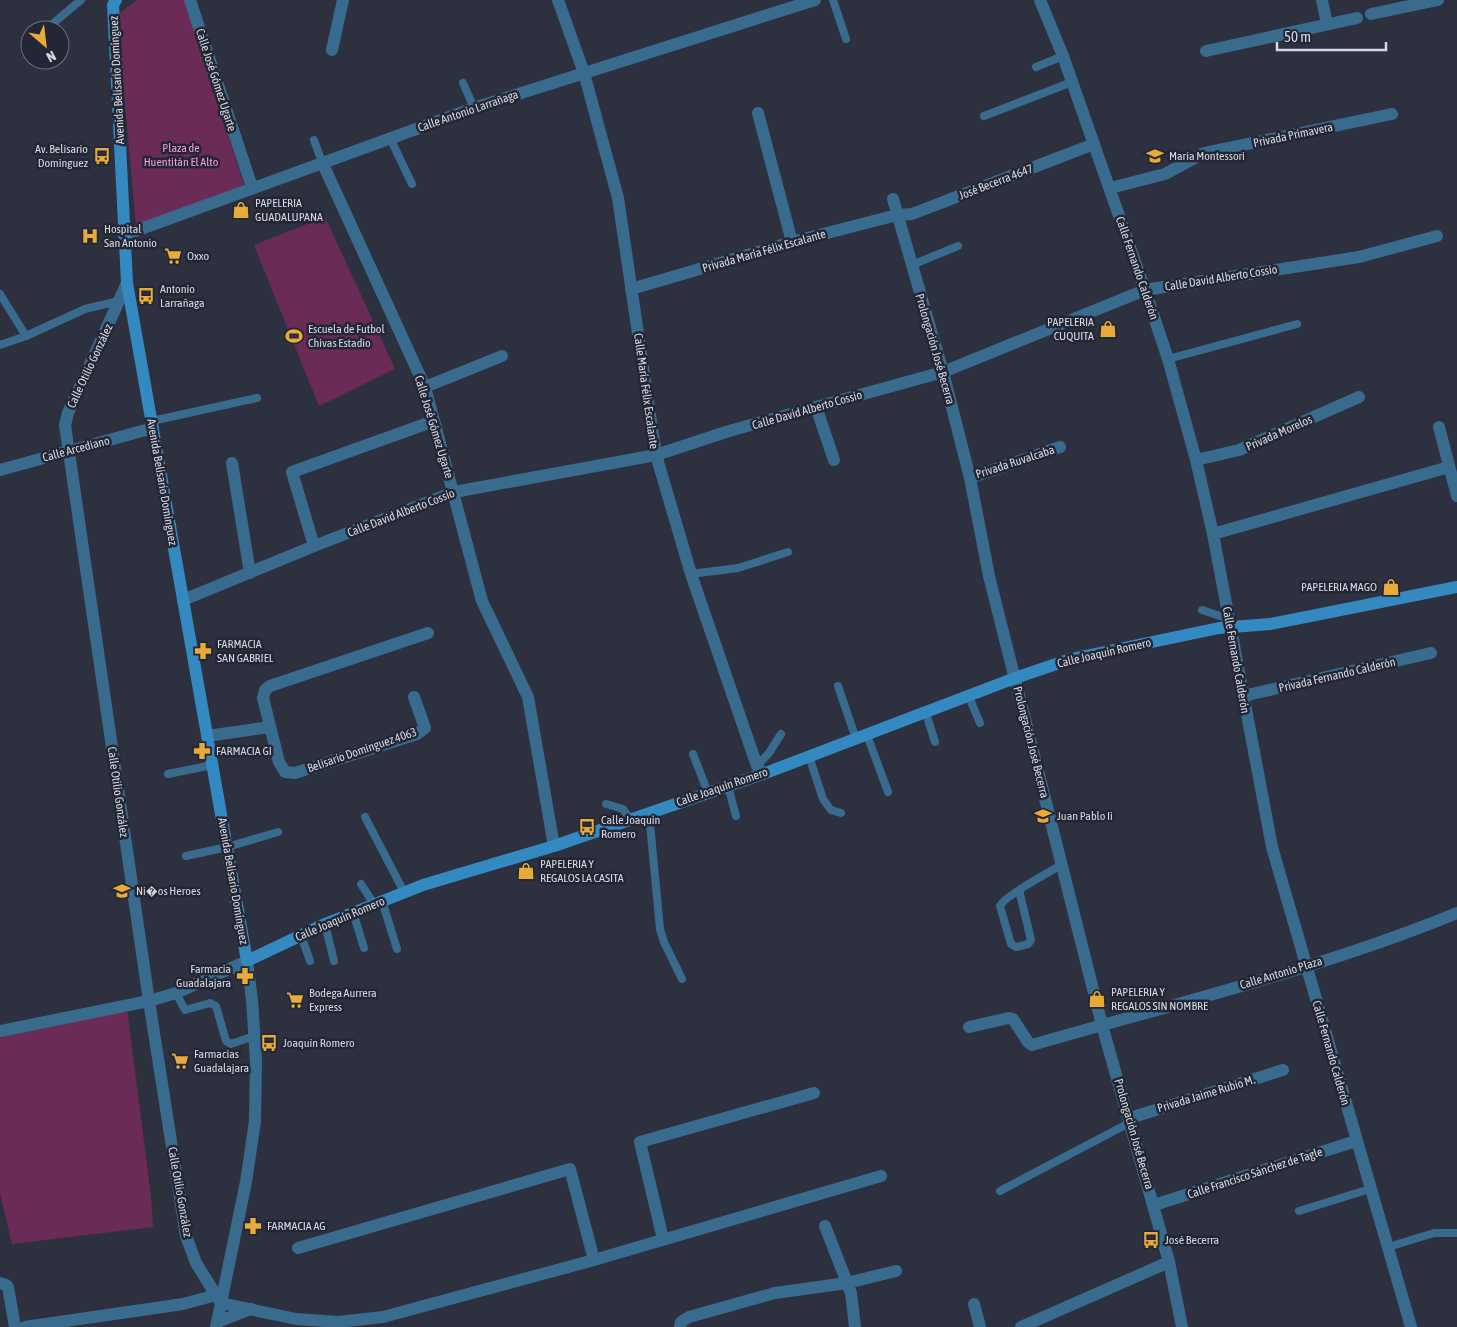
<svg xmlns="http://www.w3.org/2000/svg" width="1457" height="1327" viewBox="0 0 1457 1327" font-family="'Asap Condensed',sans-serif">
	<rect width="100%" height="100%" fill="#2d313f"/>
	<g fill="#6a2b57">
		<polygon points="137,0 185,0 244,185 136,227 117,15"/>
		<polygon points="325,217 395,369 319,406 254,245"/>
		<polygon points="127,1008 151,1197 153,1227 12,1244 0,1193 0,1036"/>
	</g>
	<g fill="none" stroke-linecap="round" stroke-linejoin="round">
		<g stroke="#396b8e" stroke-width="8">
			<polyline points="833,0 846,39"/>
			<polyline points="50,26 81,0"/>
			<polyline points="1036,67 1063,56"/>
			<polyline points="463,83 474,108"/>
			<polyline points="984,116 1072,82"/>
			<polyline points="390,138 412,184"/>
			<polyline points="314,140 322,162"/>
			<polyline points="912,265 958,246"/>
			<polyline points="0,294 26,336"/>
			<polyline points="0,345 26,336 85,309 119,301"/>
			<polyline points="1168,359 1297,324"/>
			<polyline points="152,421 257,398"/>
			<polyline points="691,574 738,568 788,552"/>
			<polyline points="1202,610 1229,619"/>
			<polyline points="838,686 856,739"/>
			<polyline points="969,697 980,723"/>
			<polyline points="926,713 935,742"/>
			<polyline points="867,735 888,792"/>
			<polyline points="693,754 708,793"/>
			<polyline points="809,756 823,799 831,810 841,813"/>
			<polyline points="757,766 769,753 781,734"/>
			<polyline points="168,774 212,765"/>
			<polyline points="728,786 736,816"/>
			<polyline points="606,804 623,809 630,819"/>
			<polyline points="649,813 660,929 664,942 682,979"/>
			<polyline points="365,817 404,892"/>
			<polyline points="186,856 227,847 278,832"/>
			<polyline points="361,884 374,904"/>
			<path d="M1019 890 1031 940 1028 944 1016 947 1011 944 1000 906C1003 897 1051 871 1063 864"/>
			<polyline points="382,901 397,949"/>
			<polyline points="353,912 364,948"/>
			<polyline points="325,924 334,961"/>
			<polyline points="301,935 310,961"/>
			<polyline points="176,993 185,1010 210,1003 216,1006 226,1041 231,1044 254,1036"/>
			<polyline points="1000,1191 1131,1122"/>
			<polyline points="1299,1211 1370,1189"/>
			<polyline points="1388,1247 1434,1233 1457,1233"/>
		</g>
		<g stroke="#396b8e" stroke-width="12">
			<polyline points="190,0 252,187"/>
			<polyline points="558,0 584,73 618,198 656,455 691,574 757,766 763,774"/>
			<polyline points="1040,0 1063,56 1145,290 1168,359 1196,460 1213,534 1272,847 1411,1327"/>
			<polyline points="1322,0 1327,24"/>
			<polyline points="1371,14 1438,0"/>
			<polyline points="332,50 343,0"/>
			<polyline points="1206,51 1357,18"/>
			<polyline points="758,113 792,242"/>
			<polyline points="322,162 425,387 482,601 528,697 554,846"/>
			<polyline points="1110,188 1165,174 1204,153 1392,114"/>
			<polyline points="893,199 943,372 970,478 989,576 1102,1025 1169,1262 1182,1327"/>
			<polyline points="124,235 474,108 815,0"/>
			<polyline points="127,283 68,413 65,425 149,1001 186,1236 196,1263 221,1303 296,1319 338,1322 383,1317 594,1260 881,1176"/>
			<polyline points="631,289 792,242 897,215 912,214 1094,144"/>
			<polyline points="425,387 502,356"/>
			<polyline points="816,407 834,460"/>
			<polyline points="1439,427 1457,496"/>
			<polyline points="1196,460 1239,450 1359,397"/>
			<polyline points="232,463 250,573"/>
			<polyline points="0,470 153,428"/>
			<polyline points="970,478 1060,447"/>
			<polyline points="1213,534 1449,467"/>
			<polyline points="314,546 292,472 434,421"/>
			<polyline points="183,600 314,546 454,492 656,455 729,431 943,372 1145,290 1359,257 1437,236"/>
			<polyline points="1243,696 1431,653"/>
			<polyline points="414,697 425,728 417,734 295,773 285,772 279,762 263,698 265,690 270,686 428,633"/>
			<polyline points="207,736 270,727"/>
			<path d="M969 1027 1009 1018 1013 1019 1028 1042 1032 1045C1174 1004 1320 969 1457 913"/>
			<polyline points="0,1031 149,1001 176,993 247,961 252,1000 256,1062 255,1121 246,1182 216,1327"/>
			<polyline points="1130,1118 1283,1070"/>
			<polyline points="1154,1205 1356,1141"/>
			<polyline points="825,1226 851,1293 855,1327"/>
			<polyline points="663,1239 640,1142 814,1093"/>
			<polyline points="298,1248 570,1169 594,1260"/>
			<polyline points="0,1283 6,1285 8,1287 15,1327"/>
			<polyline points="974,1304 980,1327"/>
			<polyline points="217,1322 251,1309"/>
			<polyline points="25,1327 183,1304 216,1295"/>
			<polyline points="680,1327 681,1322 689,1317 775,1293 847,1283 896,1271"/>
			<polyline points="1021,1327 1169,1262"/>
		</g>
		<polyline stroke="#3489c1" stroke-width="12" points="116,0 113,5 127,283 247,961 325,924 423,885 554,846 763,774 1015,678 1071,659 1219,628 1270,624 1457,587"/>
	</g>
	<defs>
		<g id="bus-bare" transform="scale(1.35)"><path d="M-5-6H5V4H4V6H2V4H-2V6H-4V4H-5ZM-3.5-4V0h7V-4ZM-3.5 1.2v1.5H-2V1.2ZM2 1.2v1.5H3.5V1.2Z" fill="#e8ab37" stroke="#232735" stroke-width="2.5" paint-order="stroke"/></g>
		<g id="school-bare" transform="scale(1.35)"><path d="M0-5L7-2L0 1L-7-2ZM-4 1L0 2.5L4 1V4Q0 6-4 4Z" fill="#e8ab37" stroke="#232735" stroke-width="2.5" paint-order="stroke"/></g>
		<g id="shop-bare" transform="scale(1.35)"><path d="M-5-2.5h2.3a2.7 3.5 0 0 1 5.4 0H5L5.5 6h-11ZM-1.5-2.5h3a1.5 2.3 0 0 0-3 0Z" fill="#e8ab37" stroke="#232735" stroke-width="2.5" paint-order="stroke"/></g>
		<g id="hospital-bare" transform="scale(1.35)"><path d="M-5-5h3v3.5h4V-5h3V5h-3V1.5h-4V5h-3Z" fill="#e8ab37" stroke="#232735" stroke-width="2.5" paint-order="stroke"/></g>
		<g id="supermarket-bare" transform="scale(1.35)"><path d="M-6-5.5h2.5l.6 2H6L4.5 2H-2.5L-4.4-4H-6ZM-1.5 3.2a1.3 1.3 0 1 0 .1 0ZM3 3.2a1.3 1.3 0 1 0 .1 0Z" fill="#e8ab37" stroke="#232735" stroke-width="2.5" paint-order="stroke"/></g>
		<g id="stadium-bare" transform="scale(1.35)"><path d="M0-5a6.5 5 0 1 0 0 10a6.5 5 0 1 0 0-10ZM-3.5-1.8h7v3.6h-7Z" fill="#e8ab37" stroke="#232735" stroke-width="2.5" paint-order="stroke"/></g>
		<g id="pharmacy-bare" transform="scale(1.35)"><path d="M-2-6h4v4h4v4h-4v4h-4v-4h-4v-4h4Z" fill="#e8ab37" stroke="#232735" stroke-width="2.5" paint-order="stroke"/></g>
	</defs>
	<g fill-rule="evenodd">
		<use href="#bus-bare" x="102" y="156"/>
		<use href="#school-bare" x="1155" y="156"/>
		<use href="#shop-bare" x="241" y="210"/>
		<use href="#hospital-bare" x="90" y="236"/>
		<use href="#supermarket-bare" x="173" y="256"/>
		<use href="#bus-bare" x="146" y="296"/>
		<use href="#shop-bare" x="1108" y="329"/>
		<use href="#stadium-bare" x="294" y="336"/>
		<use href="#shop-bare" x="1391" y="587"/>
		<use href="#pharmacy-bare" x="203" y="651"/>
		<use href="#pharmacy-bare" x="202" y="751"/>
		<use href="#school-bare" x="1043" y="816"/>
		<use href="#bus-bare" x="587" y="827"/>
		<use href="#shop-bare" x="526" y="871"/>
		<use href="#school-bare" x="122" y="891"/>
		<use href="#pharmacy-bare" x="245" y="976"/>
		<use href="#shop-bare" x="1097" y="999"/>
		<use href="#supermarket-bare" x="295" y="1000"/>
		<use href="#bus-bare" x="269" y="1043"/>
		<use href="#supermarket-bare" x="180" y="1061"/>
		<use href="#pharmacy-bare" x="253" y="1226"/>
		<use href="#bus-bare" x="1151" y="1240"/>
	</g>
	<g text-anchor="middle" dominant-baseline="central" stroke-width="5" stroke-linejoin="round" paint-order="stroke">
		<g font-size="12" fill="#d5d8e1" stroke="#232735">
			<text transform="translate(117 80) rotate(-93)">Avenida Belisario Domínguez</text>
			<text transform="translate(216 80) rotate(72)">Calle José Gómez Ugarte</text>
			<text transform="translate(468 111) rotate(-19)">Calle Antonio Larrañaga</text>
			<text transform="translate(1293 135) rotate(-12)">Privada Primavera</text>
			<text transform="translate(996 182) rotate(-21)">José Becerra 4647</text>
			<text transform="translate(764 251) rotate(-16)">Privada María Félix Escalante</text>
			<text transform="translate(1137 268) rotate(71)">Calle Fernando Calderón</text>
			<text transform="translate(1221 278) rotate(-9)">Calle David Alberto Cossío</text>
			<text transform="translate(935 349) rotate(74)">Prolongación José Becerra</text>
			<text transform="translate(90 366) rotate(-65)">Calle Otilio González</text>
			<text transform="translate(646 391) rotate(82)">Calle María Félix Escalante</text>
			<text transform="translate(807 410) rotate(-16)">Calle David Alberto Cossío</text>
			<text transform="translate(434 427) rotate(73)">Calle José Gómez Ugarte</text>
			<text transform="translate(1279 433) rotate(-24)">Privada Morelos</text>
			<text transform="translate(76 449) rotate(-15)">Calle Arcediano</text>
			<text transform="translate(1015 462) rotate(-18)">Privada Ruvalcaba</text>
			<text transform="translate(162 482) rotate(80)">Avenida Belisario Domínguez</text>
			<text transform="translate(401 513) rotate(-21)">Calle David Alberto Cossío</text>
			<text transform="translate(1104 653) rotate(-13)">Calle Joaquín Romero</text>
			<text transform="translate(1236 660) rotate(80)">Calle Fernando Calderón</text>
			<text transform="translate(1337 675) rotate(-13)">Privada Fernando Calderón</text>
			<text transform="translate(1031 742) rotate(76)">Prolongación José Becerra</text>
			<text transform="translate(362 750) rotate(-19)">Belisario Domínguez 4063</text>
			<text transform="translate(722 787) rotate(-19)">Calle Joaquín Romero</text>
			<text transform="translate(118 792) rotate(82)">Calle Otilio González</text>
			<text transform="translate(233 881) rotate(80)">Avenida Belisario Domínguez</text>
			<text transform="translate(340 919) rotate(-23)">Calle Joaquín Romero</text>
			<text transform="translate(1281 973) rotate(-17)">Calle Antonio Plaza</text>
			<text transform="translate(1331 1053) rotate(74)">Calle Fernando Calderón</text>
			<text transform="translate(1206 1094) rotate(-17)">Privada Jaime Rubio M.</text>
			<text transform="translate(1134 1134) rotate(74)">Prolongación José Becerra</text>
			<text transform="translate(1255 1173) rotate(-18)">Calle Francisco Sánchez de Tagle</text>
			<text transform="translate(180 1192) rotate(80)">Calle Otilio González</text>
		</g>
		<g font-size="12" fill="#fb99db" stroke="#232735">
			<text x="181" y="148">Plaza de<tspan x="181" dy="14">Huentitán El Alto</tspan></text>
		</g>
		<g font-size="12" fill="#d5d8e1" stroke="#232735" text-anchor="start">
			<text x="88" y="149" text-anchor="end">Av. Belisario<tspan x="88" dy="14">Dominguez</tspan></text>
			<text x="1169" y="156">Maria Montessori</text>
			<text x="255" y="203">PAPELERIA<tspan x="255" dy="14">GUADALUPANA</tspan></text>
			<text x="104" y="229">Hospital<tspan x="104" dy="14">San Antonio</tspan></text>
			<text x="187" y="256">Oxxo</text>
			<text x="160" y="289">Antonio<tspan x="160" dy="14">Larrañaga</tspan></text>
			<text x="1094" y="322" text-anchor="end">PAPELERIA<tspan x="1094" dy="14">CUQUITA</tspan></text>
			<text x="308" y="329">Escuela de Futbol<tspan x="308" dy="14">Chivas Estadio</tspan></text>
			<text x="1377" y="587" text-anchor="end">PAPELERIA MAGO</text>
			<text x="217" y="644">FARMACIA<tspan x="217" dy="14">SAN GABRIEL</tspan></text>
			<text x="216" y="751">FARMACIA GI</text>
			<text x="1057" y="816">Juan Pablo Ii</text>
			<text x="601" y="820">Calle Joaquin<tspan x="601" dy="14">Romero</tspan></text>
			<text x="540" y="864">PAPELERIA Y<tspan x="540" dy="14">REGALOS LA CASITA</tspan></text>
			<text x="136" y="891">Ni�os Heroes</text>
			<text x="231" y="969" text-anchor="end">Farmacia<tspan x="231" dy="14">Guadalajara</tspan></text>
			<text x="1111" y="992">PAPELERIA Y<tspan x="1111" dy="14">REGALOS SIN NOMBRE</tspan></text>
			<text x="309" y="993">Bodega Aurrera<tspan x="309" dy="14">Express</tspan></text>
			<text x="283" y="1043">Joaquin Romero</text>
			<text x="194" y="1054">Farmacias<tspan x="194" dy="14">Guadalajara</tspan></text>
			<text x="267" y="1226">FARMACIA AG</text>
			<text x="1165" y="1240">José Becerra</text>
		</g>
	</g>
	<g transform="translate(45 45) rotate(152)"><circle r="24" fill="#232735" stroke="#6a6e7a"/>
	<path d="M0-4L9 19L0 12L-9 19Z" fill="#e8ab37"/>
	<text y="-8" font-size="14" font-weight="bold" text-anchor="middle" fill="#d5d8e1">N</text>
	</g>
	<path d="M1277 42v8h109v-8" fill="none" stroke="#d5d8e1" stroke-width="2.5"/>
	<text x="1284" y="42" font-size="15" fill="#d5d8e1" stroke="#232735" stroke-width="4" paint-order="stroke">50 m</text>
</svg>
